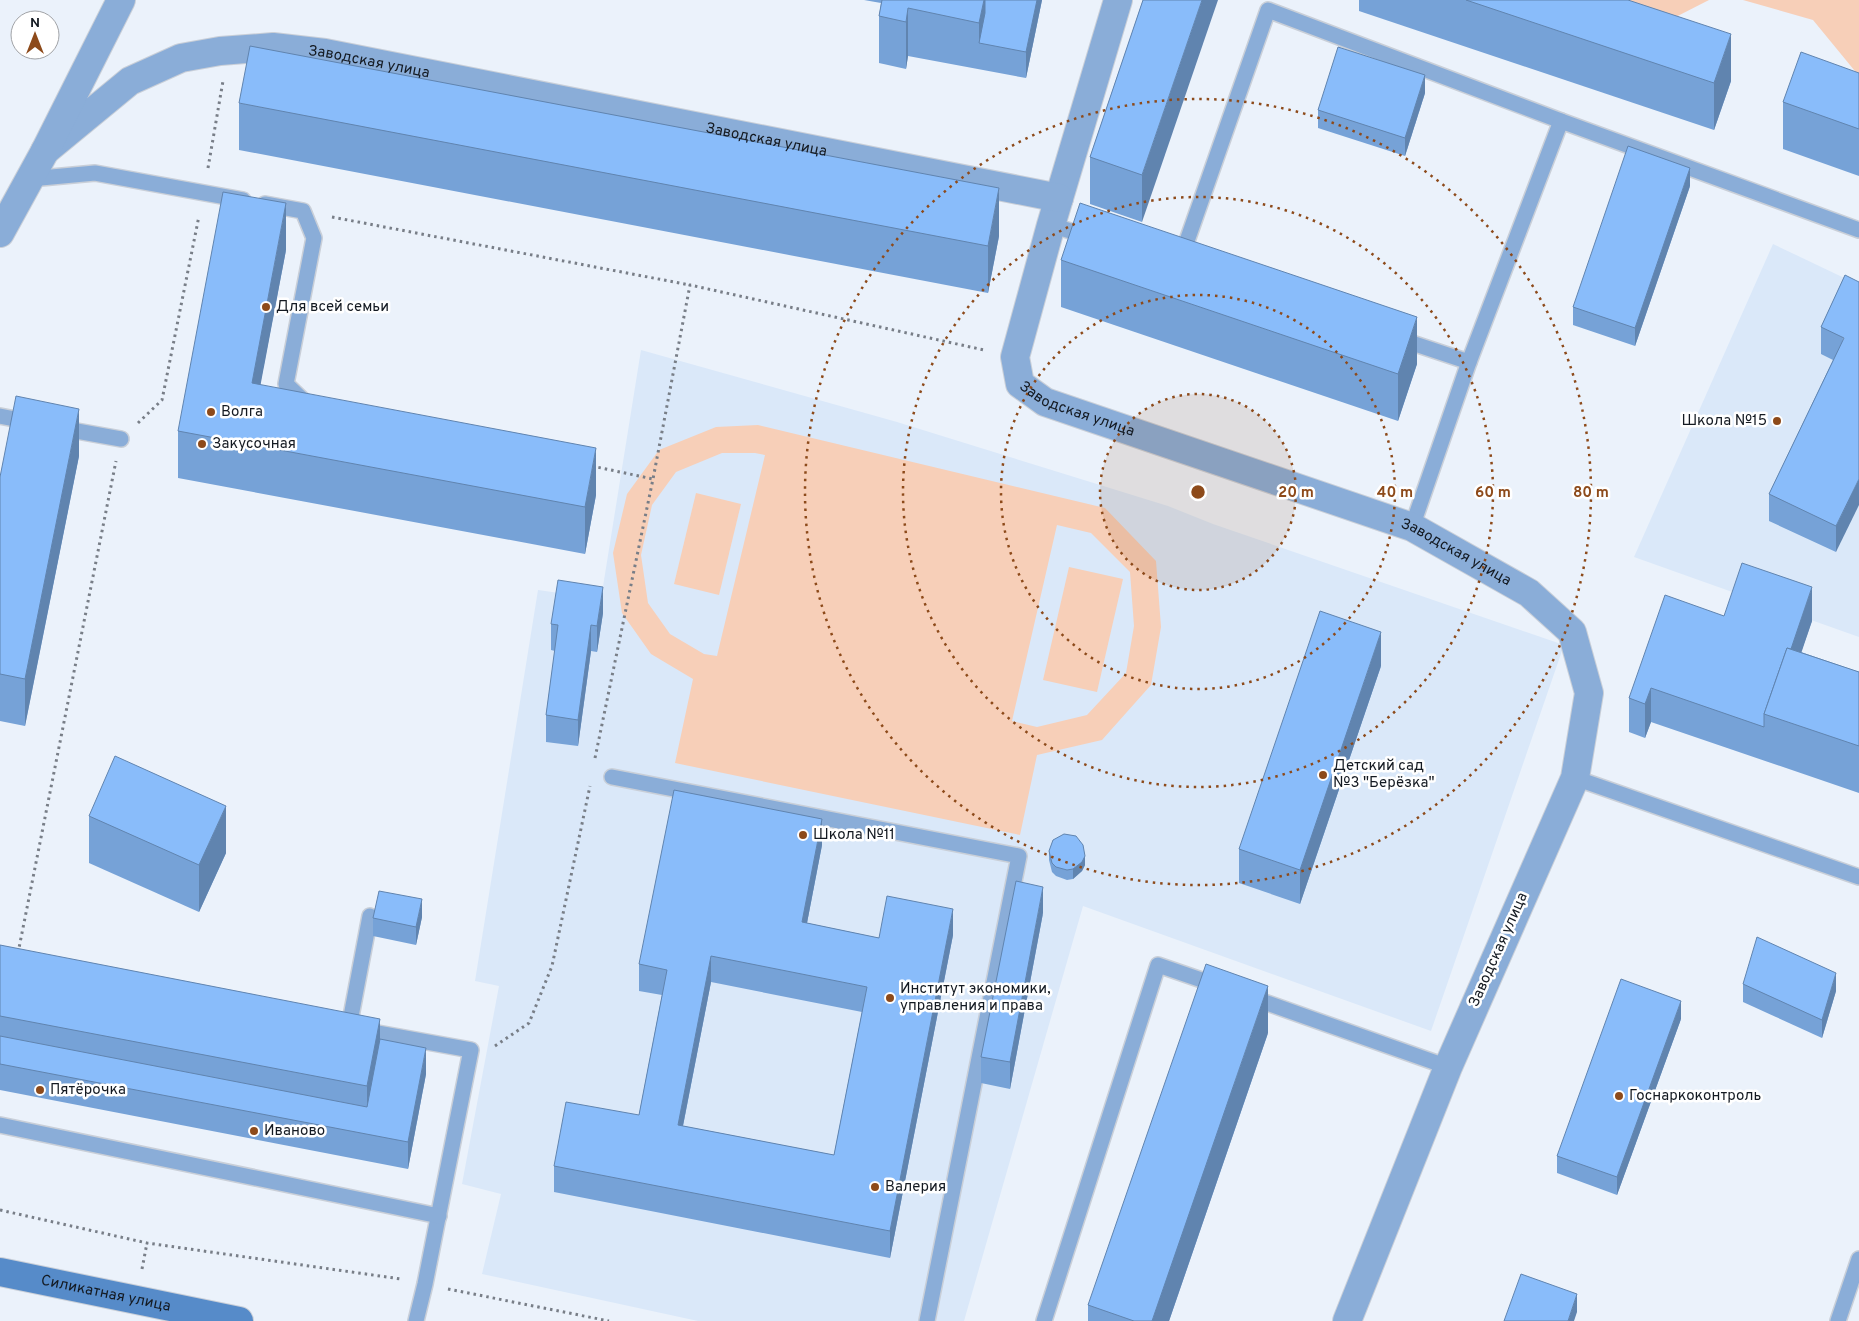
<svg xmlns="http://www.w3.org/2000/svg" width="1859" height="1321" viewBox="0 0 1859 1321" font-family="Overpass,sans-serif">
	<rect width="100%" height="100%" fill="#ebf2fb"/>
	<g fill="#dae8f9">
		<polygon points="1773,244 1859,285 1859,637 1634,557"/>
		<polygon points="641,350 897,422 1168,506 1213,524 1564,645 1431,1031 1083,906 964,1321 698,1321 482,1274 501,1194 462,1184 499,986 475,981 538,590 601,599"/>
	</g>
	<g fill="#f7cfb8" fill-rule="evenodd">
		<polygon points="1582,0 1709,0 1660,25"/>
		<polygon points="1743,0 1859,0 1859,76 1813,20"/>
		<path d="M758 425 1105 508 1156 561 1161 627 1151 685 1102 740 1037 755 1020 835 675 763 693 679 651 654 622 613 613 553 627 494 659 450 716 427ZM722 453H755L765 455 717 656 704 654 670 634 648 603 641 555 652 505 676 472ZM1057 525 1091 533 1130 572 1134 626 1126 673 1087 715 1037 727 1012 721Z"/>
		<polygon points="696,493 741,504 719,595 674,584"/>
		<polygon points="1069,567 1123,579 1097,692 1043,680"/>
	</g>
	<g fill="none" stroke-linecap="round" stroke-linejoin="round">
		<g stroke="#c9cfd8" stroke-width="18">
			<g id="lane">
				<polyline points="30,179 95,173 243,200"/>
				<polyline points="265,204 303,211 314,238 286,384 309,406"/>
				<polyline points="1051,225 1090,237"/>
				<polyline points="1181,258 1268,10 1561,121"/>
				<polyline points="1400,339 1469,362"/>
				<polyline points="0,416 30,422"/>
				<polyline points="60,428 121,439"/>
				<polyline points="1412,527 1469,362 1561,121 1859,230"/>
				<polyline points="612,777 1019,856 927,1321"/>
				<polyline points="1575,778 1859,877"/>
				<polyline points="1250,997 1448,1067"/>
				<polyline points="349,1027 370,916"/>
				<polyline points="361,1030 471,1050 425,1284 416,1321"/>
				<polyline points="0,1125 439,1216"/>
				<polyline points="1044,1321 1158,965 1219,986"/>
				<polyline points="1838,1321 1859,1259"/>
			</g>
		</g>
		<g stroke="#c9cfd8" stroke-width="30">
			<g id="street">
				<path id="s1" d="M1118 0 1051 225 1015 357 1020 384 1045 402 1412 527 1529 593 1572 632 1589 693 1575 778 1448 1067 1347 1321"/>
				<path id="s2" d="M45 151 130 81 181 58 220 51 273 47 325 53 1059 198"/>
				<polyline points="0,233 45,151 121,0"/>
			</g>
		</g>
		<g stroke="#c9cfd8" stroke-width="30">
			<g id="secondary">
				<path id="s3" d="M0 1272 239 1321"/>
			</g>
		</g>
		<g stroke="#787e87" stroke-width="3" stroke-dasharray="2.5 4" stroke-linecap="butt">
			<polyline points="208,168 223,81"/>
			<polyline points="332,217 690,285"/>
			<polyline points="138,423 162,400 199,216"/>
			<polyline points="592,466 653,479"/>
			<polyline points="595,758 653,479 690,285 984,350"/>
			<polyline points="18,953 116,461"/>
			<polyline points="495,1046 529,1023 552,966 590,786"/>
			<polyline points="0,1210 147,1243 401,1279"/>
			<polyline points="142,1269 147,1243"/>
			<polyline points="448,1289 609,1321"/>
		</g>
		<use href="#lane" stroke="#8aadd8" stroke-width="15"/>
		<use href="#street" stroke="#8aadd8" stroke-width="28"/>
		<use href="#secondary" stroke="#568bc9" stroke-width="28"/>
	</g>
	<g fill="#76a2d7" fill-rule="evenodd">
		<polygon points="864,0 1042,0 1026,78 908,56 906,69 879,63 879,16 881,3"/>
		<polygon points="1143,0 1142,222 1090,204 1090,157"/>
		<polygon points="1359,0 1628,0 1731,81 1714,130 1359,11"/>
		<polygon points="1859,73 1859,176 1783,149 1783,102"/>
		<polygon points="1425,93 1405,156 1318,128 1318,110"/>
		<polygon points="239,103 999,236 988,293 239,150"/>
		<polygon points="1690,186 1635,346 1573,325 1573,307"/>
		<polygon points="286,250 260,385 596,495 585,554 178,478 178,431"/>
		<polygon points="1061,260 1417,364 1398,421 1061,307"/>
		<polygon points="1845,275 1836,552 1769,521 1769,494 1833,360 1821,354 1821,327"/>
		<polygon points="79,456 25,726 0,721 0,477"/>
		<polygon points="603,613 597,652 591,651 578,746 546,742 546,715 555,651 551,650 551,624"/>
		<polygon points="1724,616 1812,621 1801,652 1859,672 1859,793 1651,722 1645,738 1629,732 1629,698"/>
		<polygon points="1381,666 1300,904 1239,883 1239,849"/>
		<polygon points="89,816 226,853 199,912 89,863"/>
		<path d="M822 845 807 923 879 938 953 935 890 1258 554 1192V1166L639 1115 662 995 639 991V964ZM711 982 862 1012 834 1155 683 1126Z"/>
		<polygon points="1049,851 1085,865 1082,871 1073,879 1067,880 1056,876 1052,872 1049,860"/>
		<polygon points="1043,913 1010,1089 981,1083 981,1057"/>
		<polygon points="422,917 416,945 373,936 373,918"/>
		<polygon points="0,945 380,1039 426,1074 408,1169 0,1090"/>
		<polygon points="1743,984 1836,991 1822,1038 1743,1002"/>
		<polygon points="1681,1019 1617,1195 1557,1173 1557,1156"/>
		<polygon points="1268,1033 1169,1321 1088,1321 1088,1305"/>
	</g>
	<g fill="#6084af">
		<polygon points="984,0 985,0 985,39 979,43 979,23"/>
		<polygon points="1037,0 1042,0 1026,78 1026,52"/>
		<polygon points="1202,0 1218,0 1142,222 1142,175"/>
		<polygon points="908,8 908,56 906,69 906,22"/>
		<polygon points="1731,34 1731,81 1714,130 1714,83"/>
		<polygon points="1425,75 1425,93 1405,156 1405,138"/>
		<polygon points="1690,168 1690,186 1635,346 1635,328"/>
		<polygon points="999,188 999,236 988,293 988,246"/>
		<polygon points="286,203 286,250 252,430 252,383"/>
		<polygon points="1417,317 1417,364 1398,421 1398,374"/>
		<polygon points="79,409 79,456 25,726 25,679"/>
		<polygon points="596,448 596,495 585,554 585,507"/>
		<polygon points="1859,479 1859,505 1836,552 1836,526"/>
		<polygon points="603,587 603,613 597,652 597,626"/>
		<polygon points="1812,587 1812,621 1779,719 1768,715"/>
		<polygon points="591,625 591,651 578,746 578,720"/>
		<polygon points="1381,632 1381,666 1300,904 1300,870"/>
		<polygon points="1651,688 1651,722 1645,738 1645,704"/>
		<polygon points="226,806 226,853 199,912 199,865"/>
		<polygon points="822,819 822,845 802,949 802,922"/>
		<polygon points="1085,856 1085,865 1082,871 1073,879 1073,869"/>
		<polygon points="1043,887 1043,913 1010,1089 1010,1062"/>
		<polygon points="422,899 422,917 416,945 416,927"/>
		<polygon points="953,909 953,935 890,1258 890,1231"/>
		<polygon points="711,956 711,982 678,1151 678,1125"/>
		<polygon points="1836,973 1836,991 1822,1038 1822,1020"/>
		<polygon points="1268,986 1268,1033 1169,1321 1152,1321"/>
		<polygon points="1681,1001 1681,1019 1617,1195 1617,1177"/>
		<polygon points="380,1019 380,1066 367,1133 367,1086"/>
		<polygon points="426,1048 426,1074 408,1169 408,1142"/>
		<polygon points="1577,1294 1577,1312 1574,1321 1568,1321"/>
	</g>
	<g fill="#89bcfa" stroke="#6084af" fill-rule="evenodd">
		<polygon points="882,0 984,0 979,23 908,8 906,22 879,16"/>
		<polygon points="985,0 1037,0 1026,52 979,43 985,13"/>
		<polygon points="1143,0 1202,0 1142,175 1090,157"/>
		<polygon points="1466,0 1628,0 1731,34 1714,83"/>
		<polygon points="250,46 999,188 988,246 239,103"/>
		<polygon points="1338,47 1425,75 1405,138 1318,110"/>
		<polygon points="1801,52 1859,73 1859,129 1783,102"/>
		<polygon points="1628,146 1690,168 1635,328 1573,307"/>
		<polygon points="223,192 286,203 252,383 596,448 585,507 178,431"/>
		<polygon points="1080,203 1417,317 1398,374 1061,260"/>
		<polygon points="1845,275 1859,282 1859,479 1836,526 1769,494 1844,338 1821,327"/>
		<polygon points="16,396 79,409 25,679 0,674 0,477"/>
		<polygon points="1742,563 1812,587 1791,649 1787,648 1764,714 1764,727 1651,688 1645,704 1629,698 1665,595 1724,616"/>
		<polygon points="558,580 603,587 597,626 591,625 578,720 546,715 558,625 551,624"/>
		<polygon points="1320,611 1381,632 1300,870 1239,849"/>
		<polygon points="1787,648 1859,672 1859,746 1764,714"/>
		<polygon points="115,756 226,806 199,865 89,816"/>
		<path d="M674 790 822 819 802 922 879 938 887 896 953 909 890 1231 554 1166 566 1102 639 1115 667 970 639 964ZM711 956 867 987 834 1155 678 1125Z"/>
		<polygon points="1064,834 1076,836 1083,845 1085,856 1082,862 1073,869 1067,870 1056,867 1052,863 1049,851 1053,840"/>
		<polygon points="1016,881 1043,887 1010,1062 981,1057"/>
		<polygon points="379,891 422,899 416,927 373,918"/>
		<polygon points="1757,937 1836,973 1822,1020 1743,984"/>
		<polygon points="0,945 380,1019 367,1086 0,1016"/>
		<polygon points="1206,964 1268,986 1152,1321 1134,1321 1088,1305"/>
		<polygon points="1621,979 1681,1001 1617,1177 1557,1156"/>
		<polygon points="0,1036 367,1107 380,1039 426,1048 408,1142 0,1064"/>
		<polygon points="1521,1274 1577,1294 1568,1321 1504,1321"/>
	</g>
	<circle cx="1198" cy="492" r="98" fill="#8d4a1a" fill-opacity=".12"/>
	<g fill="none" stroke="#8d4a1a" stroke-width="2.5" stroke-dasharray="2.5 5">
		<circle cx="1198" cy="492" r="98"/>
		<circle cx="1198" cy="492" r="197"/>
		<circle cx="1198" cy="492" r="295"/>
		<circle cx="1198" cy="492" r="393"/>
	</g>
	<g fill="#8d4a1a" stroke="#fff" stroke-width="2">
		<circle cx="266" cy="307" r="5"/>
		<circle cx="211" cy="412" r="5"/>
		<circle cx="1777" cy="421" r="5"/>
		<circle cx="202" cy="444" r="5"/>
		<circle cx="1323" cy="775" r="5"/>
		<circle cx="803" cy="835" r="5"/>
		<circle cx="890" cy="998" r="5"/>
		<circle cx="40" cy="1090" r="5"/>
		<circle cx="1619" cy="1096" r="5"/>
		<circle cx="254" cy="1131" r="5"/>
		<circle cx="875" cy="1187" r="5"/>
	</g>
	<g text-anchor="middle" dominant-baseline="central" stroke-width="5" stroke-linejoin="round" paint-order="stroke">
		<g font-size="15" fill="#141a22" stroke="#fff">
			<text stroke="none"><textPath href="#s2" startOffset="356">Заводская улица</textPath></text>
			<text stroke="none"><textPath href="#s2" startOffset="761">Заводская улица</textPath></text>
			<text stroke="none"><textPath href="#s1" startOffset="462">Заводская улица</textPath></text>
			<text stroke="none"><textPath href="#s1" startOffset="868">Заводская улица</textPath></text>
			<text transform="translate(1499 950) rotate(-66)">Заводская улица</text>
			<text stroke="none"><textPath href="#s3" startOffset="108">Силикатная улица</textPath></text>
		</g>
		<g font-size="15" fill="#141a22" stroke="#fff" text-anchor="start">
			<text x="276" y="307">Для всей семьи</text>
			<text x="221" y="412">Волга</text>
			<text x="1767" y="421" text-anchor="end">Школа №15</text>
			<text x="212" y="444">Закусочная</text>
			<text x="1333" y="766">Детский сад<tspan x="1333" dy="17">№3 "Берёзка"</tspan></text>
			<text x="813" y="835">Школа №11</text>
			<text x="900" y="989">Институт экономики,<tspan x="900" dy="17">управления и права</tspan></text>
			<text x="50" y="1090">Пятёрочка</text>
			<text x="1629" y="1096">Госнаркоконтроль</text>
			<text x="264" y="1131">Иваново</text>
			<text x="885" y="1187">Валерия</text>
		</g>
	</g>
	<circle cx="1198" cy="492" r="8" fill="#8d4a1a" stroke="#fff" stroke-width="2.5"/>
	<g font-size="15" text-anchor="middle" font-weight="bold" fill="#8d4a1a" stroke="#fff" stroke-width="5" stroke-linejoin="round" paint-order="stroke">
		<text x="1296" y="497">20 m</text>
		<text x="1395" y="497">40 m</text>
		<text x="1493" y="497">60 m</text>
		<text x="1591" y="497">80 m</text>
	</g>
	<g transform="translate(35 35)"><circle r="24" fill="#ffffff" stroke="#a1a3a7"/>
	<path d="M0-4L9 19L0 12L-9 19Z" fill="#8d4a1a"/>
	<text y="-8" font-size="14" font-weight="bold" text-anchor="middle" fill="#141a22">N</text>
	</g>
</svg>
